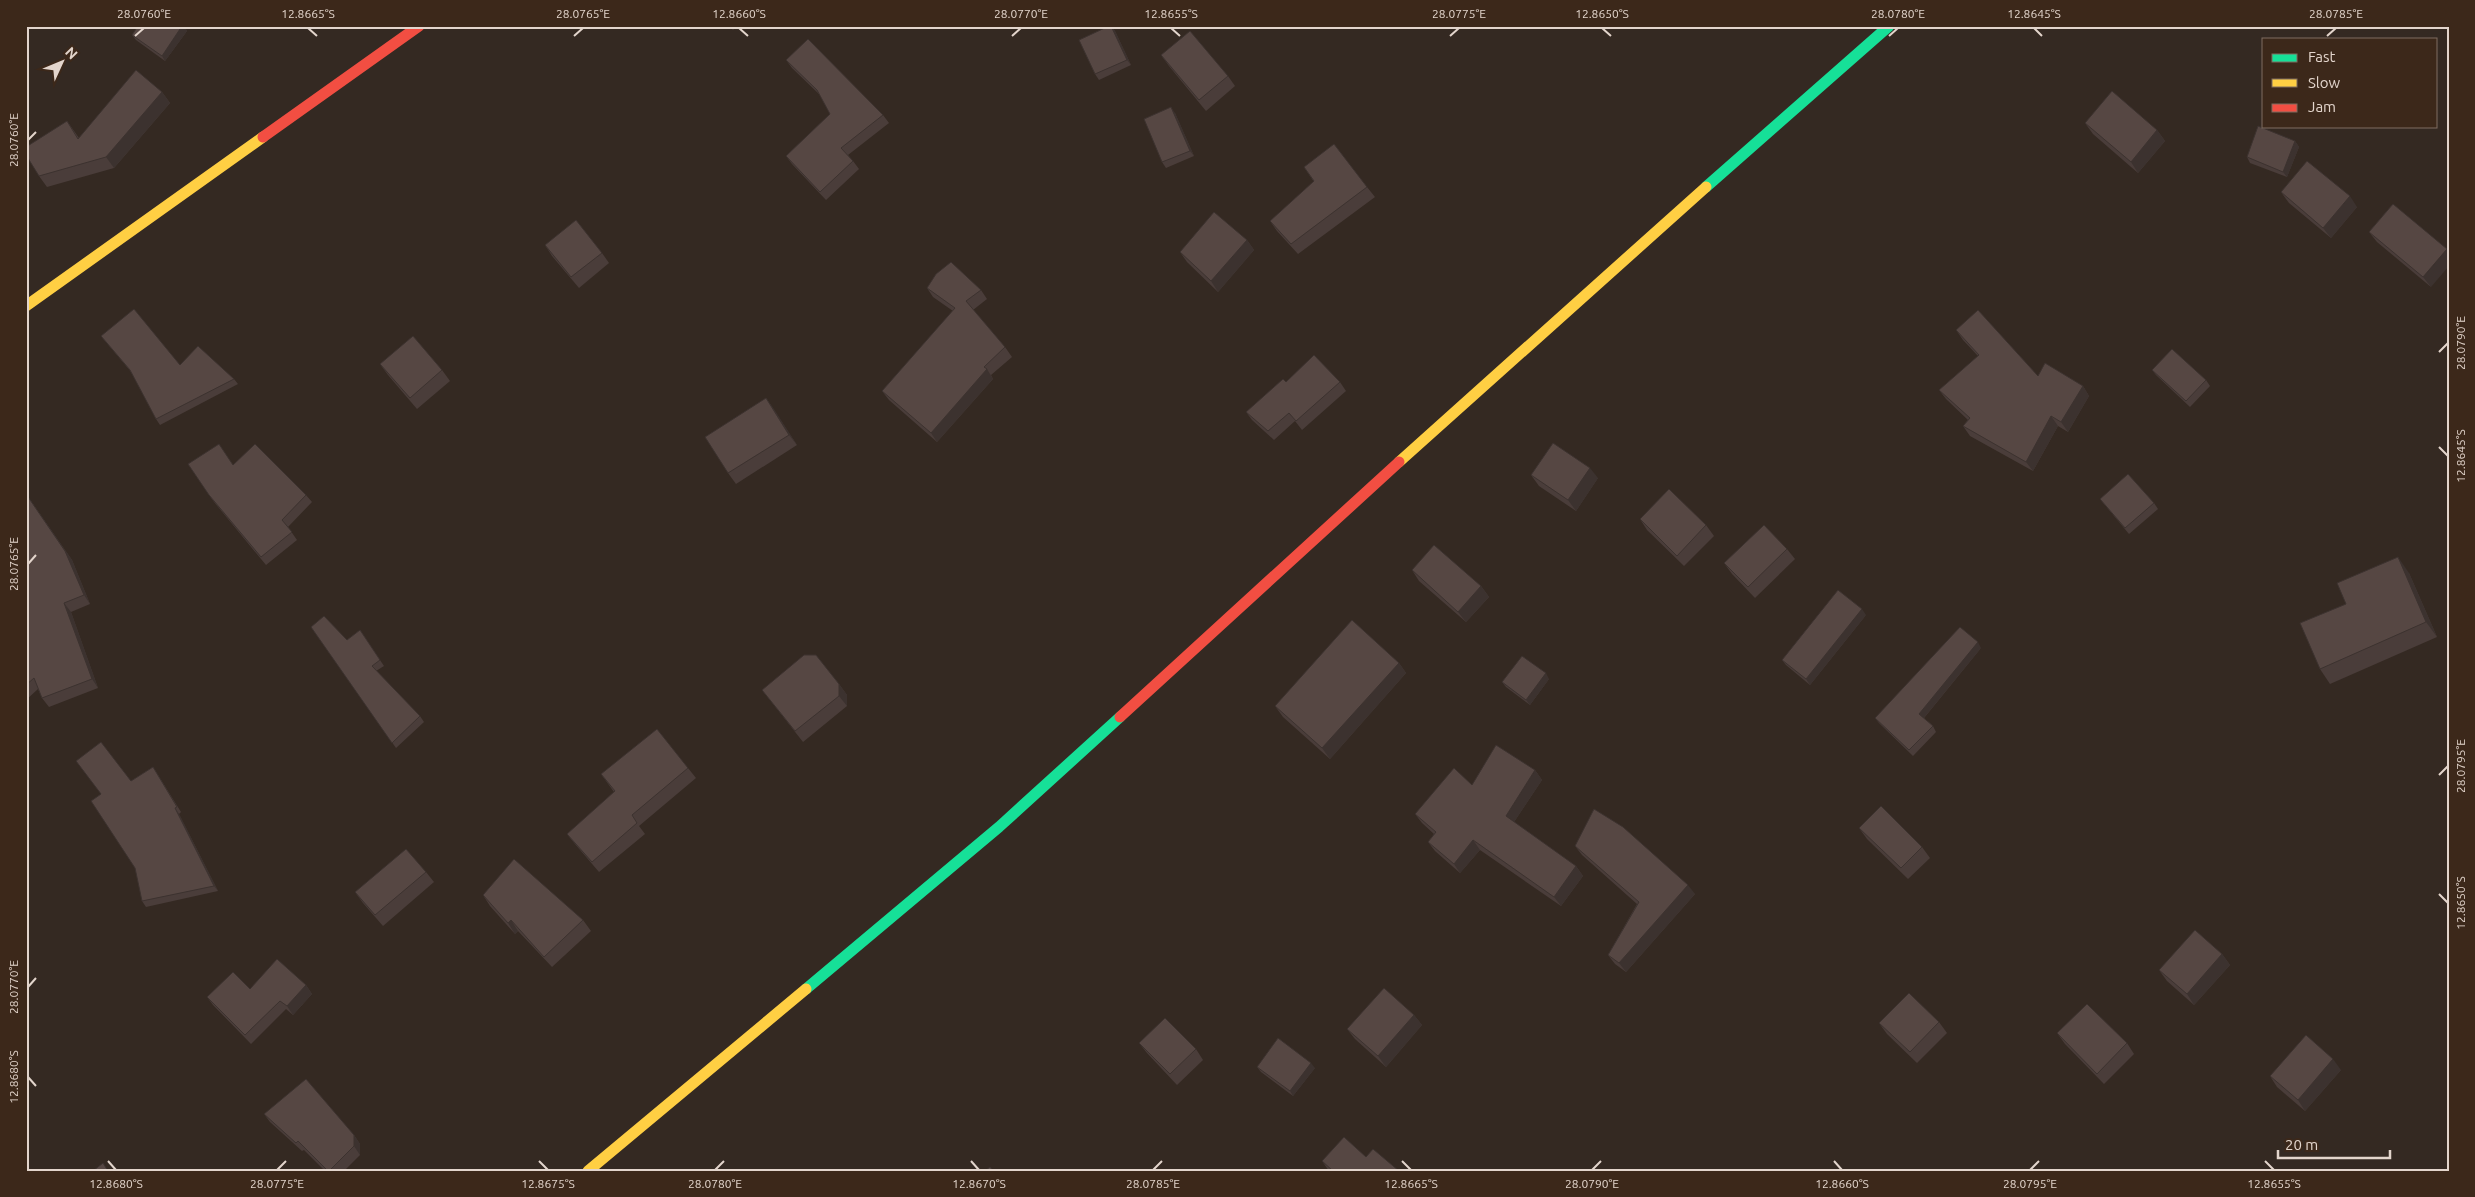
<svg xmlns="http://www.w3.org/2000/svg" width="2475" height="1197" viewBox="0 0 2475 1197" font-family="Ubuntu,sans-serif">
	<rect width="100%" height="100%" fill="#342922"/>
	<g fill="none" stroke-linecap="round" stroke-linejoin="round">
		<g stroke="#16e098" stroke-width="11">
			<polyline points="1706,187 1889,26"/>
			<polyline points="806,989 999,827 1120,717"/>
		</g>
		<g stroke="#ffcf43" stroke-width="11">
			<polyline points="26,306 263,137"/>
			<polyline points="1399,462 1706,187"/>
			<polyline points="588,1171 806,989"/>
		</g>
		<g stroke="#f24e42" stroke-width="11">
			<polyline points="263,137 419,26"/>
			<polyline points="1120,717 1399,462"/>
		</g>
	</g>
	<g fill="#4a3d3a">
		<polygon points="182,26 184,26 187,31 165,61 136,40 132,35"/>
		<polygon points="729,26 736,26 736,27 733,30"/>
		<polygon points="1111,26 1115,31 1131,65 1099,80 1095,74"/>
		<polygon points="1161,55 1228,76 1235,86 1206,111 1169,66"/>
		<polygon points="786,60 883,115 889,123 848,155 853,161 859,169 826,200 792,164 786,156 830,114 820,95 792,68"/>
		<polygon points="162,92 170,103 114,168 47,187 39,176 67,121 79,138"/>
		<polygon points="1175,113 1194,156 1166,168 1162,162"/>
		<polygon points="2085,123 2157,130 2165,141 2138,173 2093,134"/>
		<polygon points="2295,141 2299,147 2287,177 2250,163 2247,157"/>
		<polygon points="1304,167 1367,187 1375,197 1298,254 1277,231 1270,221 1314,182"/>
		<polygon points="2281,192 2357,207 2331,238 2289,203"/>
		<polygon points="2393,204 2431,287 2377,242 2369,232"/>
		<polygon points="1247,240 1254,250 1218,292 1187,262 1180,252"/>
		<polygon points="545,245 602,253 609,263 579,288 552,256"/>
		<polygon points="927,288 981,290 987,299 973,310 1005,347 1012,357 991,375 993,379 937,442 889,400 882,391 953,311 933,297"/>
		<polygon points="1956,330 2038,376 2083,386 2089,396 2068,432 2058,426 2033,471 1970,436 1963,426 1968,420 1946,399 1939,390 1978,356 1963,340"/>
		<polygon points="101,336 180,365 234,379 238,384 160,425 156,419 132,373"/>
		<polygon points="380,364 442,370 450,381 417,409 388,375"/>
		<polygon points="2152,370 2206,380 2210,386 2190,407 2156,375"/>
		<polygon points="1286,382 1340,382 1346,391 1302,430 1295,421 1274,440 1252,420 1246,412"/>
		<polygon points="766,398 797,445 736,484 728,473"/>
		<polygon points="188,464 233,465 306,495 312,502 288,527 297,540 266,565 214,502"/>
		<polygon points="1531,475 1598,478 1576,511 1539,486"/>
		<polygon points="26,494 72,560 90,604 71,612 98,688 49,707 42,698 38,689 26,700"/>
		<polygon points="2100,499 2154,503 2158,509 2129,534"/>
		<polygon points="1640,519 1706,525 1714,536 1684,566 1647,530"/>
		<polygon points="1787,549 1795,559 1755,598 1732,574 1724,563"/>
		<polygon points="1412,570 1481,586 1489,597 1466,622 1419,581"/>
		<polygon points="2409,573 2437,637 2330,684 2320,669 2346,604"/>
		<polygon points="1866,615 1810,685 1786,665 1782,660"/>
		<polygon points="311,627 347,640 360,630 384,666 376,671 420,716 424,722 396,748"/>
		<polygon points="1981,648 1924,718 1933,726 1936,732 1913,756 1879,723 1875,718"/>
		<polygon points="1399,663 1406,673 1330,759 1283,717 1275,706"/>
		<polygon points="1549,679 1530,705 1506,687 1502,682"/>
		<polygon points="839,684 847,695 847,706 803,742 770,700 762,690"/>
		<polygon points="153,767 181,812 179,814 218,891 146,907 142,901 131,781"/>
		<polygon points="688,768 696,778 639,826 645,834 599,872 575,844 567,834 614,792 601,774"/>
		<polygon points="1535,770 1542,780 1514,822 1576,866 1583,876 1561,906 1480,850 1460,873 1435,851 1428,842 1434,834 1422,823 1415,814 1472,785"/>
		<polygon points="1859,828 1922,847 1930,858 1908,879 1867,839"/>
		<polygon points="1575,846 1695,894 1626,972 1615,964 1608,955 1637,904 1582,855"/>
		<polygon points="426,872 434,882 383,926 363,903 355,892"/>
		<polygon points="483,895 583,920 591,931 552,967 518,931 515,934 490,906"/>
		<polygon points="2222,954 2230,965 2194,1005 2167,981 2159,970"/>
		<polygon points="306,985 312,994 293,1015 286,1009 251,1044 213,1005 207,997 250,989"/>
		<polygon points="1414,1015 1422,1025 1386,1067 1355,1039 1347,1029"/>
		<polygon points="1939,1022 1947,1033 1917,1063 1887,1034 1879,1023"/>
		<polygon points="2057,1033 2127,1043 2134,1054 2104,1084 2065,1044"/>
		<polygon points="1139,1043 1196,1049 1203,1060 1177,1085 1147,1053"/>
		<polygon points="1257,1067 1315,1068 1293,1096 1261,1072"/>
		<polygon points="2341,1070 2305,1111 2277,1087 2270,1076"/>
		<polygon points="264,1114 354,1135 360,1144 360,1155 344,1171 325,1171 304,1150 302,1151 270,1122"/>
		<polygon points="1366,1157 1399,1171 1329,1171 1322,1161"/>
	</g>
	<g fill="#3c322f">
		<polygon points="182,26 184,26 187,31 165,61 162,56"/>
		<polygon points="1111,26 1115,31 1131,65 1127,60"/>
		<polygon points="162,92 170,103 114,168 106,157"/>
		<polygon points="1171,107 1175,113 1194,156 1190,151"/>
		<polygon points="2157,130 2165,141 2138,173 2131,162"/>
		<polygon points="2295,141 2299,147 2287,177 2283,172"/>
		<polygon points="2350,196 2357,207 2331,238 2323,228"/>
		<polygon points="1247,240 1254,250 1218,292 1211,281"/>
		<polygon points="2447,249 2449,252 2449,266 2431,287 2423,277"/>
		<polygon points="987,369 993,379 937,442 931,433"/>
		<polygon points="2083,386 2089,396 2068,432 2061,422"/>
		<polygon points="766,398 774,409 797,445 789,435"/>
		<polygon points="2051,416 2058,426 2033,471 2026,462"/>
		<polygon points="1590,468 1598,478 1576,511 1568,500"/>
		<polygon points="26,494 72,560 90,604 84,595"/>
		<polygon points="2398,557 2409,573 2437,637 2426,622"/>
		<polygon points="1481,586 1489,597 1466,622 1458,612"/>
		<polygon points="64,603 71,612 98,688 92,679"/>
		<polygon points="1862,609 1866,615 1810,685 1806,679"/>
		<polygon points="1978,642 1981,648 1923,719 1919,714"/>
		<polygon points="1399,663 1406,673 1330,759 1322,748"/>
		<polygon points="1546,673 1549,679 1530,705 1526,700"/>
		<polygon points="839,684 847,695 847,706 839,696"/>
		<polygon points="1535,770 1542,780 1512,825 1506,816"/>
		<polygon points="175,808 179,814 218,891 214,886"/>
		<polygon points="1473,840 1480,850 1460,873 1454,864"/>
		<polygon points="1576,866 1583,876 1561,906 1554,897"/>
		<polygon points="1688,885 1695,894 1626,972 1619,963"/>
		<polygon points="511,920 518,931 515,934 508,923"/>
		<polygon points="2222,954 2230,965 2194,1005 2187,994"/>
		<polygon points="306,985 312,994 293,1015 287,1006"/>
		<polygon points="1414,1015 1422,1025 1386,1067 1378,1056"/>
		<polygon points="2333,1059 2341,1070 2305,1111 2298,1100"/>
		<polygon points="1311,1063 1315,1068 1293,1096 1290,1091"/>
		<polygon points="354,1135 360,1144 360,1155 354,1146"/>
	</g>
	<g fill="#564743" stroke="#3c322f">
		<polygon points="138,26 182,26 162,56 132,35"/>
		<polygon points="1109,26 1111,26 1127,60 1095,74 1079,40"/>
		<polygon points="1190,31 1228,76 1199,100 1161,55"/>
		<polygon points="808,39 883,115 841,148 853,161 820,192 786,156 830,114 817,90 786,60"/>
		<polygon points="136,70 162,92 106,157 39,176 26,155 26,147 67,121 78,139"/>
		<polygon points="2112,91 2157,130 2131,162 2085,123"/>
		<polygon points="1171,107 1190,151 1162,162 1144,119"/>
		<polygon points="2258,126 2295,141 2283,172 2247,157"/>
		<polygon points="1334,144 1367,187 1291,244 1270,221 1314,181 1304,167"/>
		<polygon points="2307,161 2350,196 2323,228 2281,192"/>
		<polygon points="2393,204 2447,249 2423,277 2369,232"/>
		<polygon points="1214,212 1247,240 1211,281 1180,252"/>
		<polygon points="576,220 602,253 571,277 545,245"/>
		<polygon points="951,262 981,290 966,301 1005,347 984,367 987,369 931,433 882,391 955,308 927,288 936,274"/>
		<polygon points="134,309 180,365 198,346 234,379 156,419 130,370 101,336"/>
		<polygon points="1978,310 2038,376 2045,363 2083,386 2061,422 2051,416 2026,462 1963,426 1970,418 1939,390 1979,355 1956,330"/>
		<polygon points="413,336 442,370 410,398 380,364"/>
		<polygon points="2172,349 2206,380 2186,401 2152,370"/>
		<polygon points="1314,355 1340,382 1296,421 1289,413 1268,431 1246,412 1283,379 1286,382"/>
		<polygon points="766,398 789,435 728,473 705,437"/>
		<polygon points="1553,443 1590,468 1568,500 1531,475"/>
		<polygon points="219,444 233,465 255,444 306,495 282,520 292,532 261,557 209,495 188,464"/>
		<polygon points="2128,474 2154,503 2125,528 2100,499"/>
		<polygon points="1669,489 1706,525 1677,556 1640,519"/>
		<polygon points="26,494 65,551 84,595 64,603 92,679 42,698 34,678 26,685"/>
		<polygon points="1764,525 1787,549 1748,587 1724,563"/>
		<polygon points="1434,545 1481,586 1458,612 1412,570"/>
		<polygon points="2398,557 2426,622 2320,669 2300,623 2346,604 2337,583"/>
		<polygon points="1838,590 1862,609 1806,679 1782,660"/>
		<polygon points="324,616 347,640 360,630 380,660 372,666 420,716 392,743 311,627"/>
		<polygon points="1352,620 1399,663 1322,748 1275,706"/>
		<polygon points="1960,627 1978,642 1919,714 1933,726 1909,750 1875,718"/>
		<polygon points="804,655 816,655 839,684 839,696 795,731 762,690"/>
		<polygon points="1522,656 1546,673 1526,700 1502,682"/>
		<polygon points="657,729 688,768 632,815 637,823 592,862 567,834 615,791 601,774"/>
		<polygon points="101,742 131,781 153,767 177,807 175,808 214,886 142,901 135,868 91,801 101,794 76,761"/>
		<polygon points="1496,745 1535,770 1506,816 1576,866 1554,897 1473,840 1454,864 1428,842 1436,832 1415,814 1454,768 1472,785"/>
		<polygon points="1881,806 1922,847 1901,868 1859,828"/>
		<polygon points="1594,809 1623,827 1688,885 1619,963 1608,955 1639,902 1575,846"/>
		<polygon points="406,849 426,872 375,915 355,892"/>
		<polygon points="514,859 583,920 544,957 511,920 508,923 483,895"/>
		<polygon points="2195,930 2222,954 2187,994 2159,970"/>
		<polygon points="277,959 306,985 287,1006 280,1001 245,1035 207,997 233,972 250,989"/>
		<polygon points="1384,988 1414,1015 1378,1056 1347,1029"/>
		<polygon points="1909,993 1939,1022 1910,1052 1879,1023"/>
		<polygon points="2087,1004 2127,1043 2097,1074 2057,1033"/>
		<polygon points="1165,1018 1196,1049 1170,1074 1139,1043"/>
		<polygon points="2306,1035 2333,1059 2298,1100 2270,1076"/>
		<polygon points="1278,1038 1311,1063 1290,1091 1257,1067"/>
		<polygon points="306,1079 354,1135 354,1146 329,1171 328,1171 298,1141 296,1143 264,1114"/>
		<polygon points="1344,1137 1366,1157 1373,1149 1399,1171 1333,1171 1322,1161"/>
		<polygon points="103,1163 108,1171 93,1171"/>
		<polygon points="990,1167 993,1171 985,1171"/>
	</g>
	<path fill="none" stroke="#e3d5cc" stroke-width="2" d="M308 28 317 36M739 28 748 36M1171 28 1180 36M1602 28 1611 36M2034 28 2042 36M135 36 144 28M574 36 583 28M1012 36 1021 28M1450 36 1459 28M1889 36 1898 28M2327 36 2336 28M28 140 36 132M2439 352 2448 343M2439 447 2448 456M28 564 36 555M2439 775 2448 766M2439 894 2448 903M28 987 36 978M28 1077 36 1086M108 1161 116 1170M539 1161 548 1170M971 1161 979 1170M1402 1161 1411 1170M1834 1161 1842 1170M2265 1161 2274 1170M277 1170 286 1161M715 1170 724 1161M1153 1170 1162 1161M1592 1170 1601 1161M2030 1170 2039 1161"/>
	<rect width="2475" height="1197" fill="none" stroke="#3c281a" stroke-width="55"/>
	<rect x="2262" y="38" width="175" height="90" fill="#3c281a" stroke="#7f6d61"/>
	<rect x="2272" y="54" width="25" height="8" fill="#16e098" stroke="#7f6d61"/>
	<text x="2308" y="62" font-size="15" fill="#e3d5cc">Fast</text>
	<rect x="2272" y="79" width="25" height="8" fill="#ffcf43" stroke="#7f6d61"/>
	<text x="2308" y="88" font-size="15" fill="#e3d5cc">Slow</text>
	<rect x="2272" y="104" width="25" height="8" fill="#f24e42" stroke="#7f6d61"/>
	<text x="2308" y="112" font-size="15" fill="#e3d5cc">Jam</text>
	<g transform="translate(62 62) rotate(46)" stroke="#3c281a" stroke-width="4" paint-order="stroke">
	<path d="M0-4L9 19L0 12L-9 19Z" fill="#e3d5cc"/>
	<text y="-8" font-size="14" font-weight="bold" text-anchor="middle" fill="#e3d5cc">N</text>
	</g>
	<path d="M2278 1150v8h112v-8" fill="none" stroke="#e3d5cc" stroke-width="2.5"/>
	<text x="2285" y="1150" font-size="15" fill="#e3d5cc" stroke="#3c281a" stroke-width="4" paint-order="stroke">20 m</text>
	<rect x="28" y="28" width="2420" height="1142" fill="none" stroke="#e3d5cc" stroke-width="2"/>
	<g font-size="12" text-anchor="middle" fill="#e3d5cc">
		<text x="144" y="18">28.0760°E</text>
		<text x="308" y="18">12.8665°S</text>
		<text x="583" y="18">28.0765°E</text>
		<text x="739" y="18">12.8660°S</text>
		<text x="1021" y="18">28.0770°E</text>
		<text x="1171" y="18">12.8655°S</text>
		<text x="1459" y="18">28.0775°E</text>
		<text x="1602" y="18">12.8650°S</text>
		<text x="1898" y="18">28.0780°E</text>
		<text x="2034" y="18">12.8645°S</text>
		<text x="2336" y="18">28.0785°E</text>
		<text transform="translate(14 140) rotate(-90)" y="4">28.0760°E</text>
		<text transform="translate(2461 343) rotate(-90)" y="4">28.0790°E</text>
		<text transform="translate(2461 456) rotate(-90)" y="4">12.8645°S</text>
		<text transform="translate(14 564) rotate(-90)" y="4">28.0765°E</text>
		<text transform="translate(2461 766) rotate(-90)" y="4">28.0795°E</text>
		<text transform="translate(2461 903) rotate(-90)" y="4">12.8650°S</text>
		<text transform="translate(14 987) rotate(-90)" y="4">28.0770°E</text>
		<text transform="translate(14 1077) rotate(-90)" y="4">12.8680°S</text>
		<text x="116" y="1188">12.8680°S</text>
		<text x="277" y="1188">28.0775°E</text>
		<text x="548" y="1188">12.8675°S</text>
		<text x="715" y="1188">28.0780°E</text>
		<text x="979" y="1188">12.8670°S</text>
		<text x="1153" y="1188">28.0785°E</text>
		<text x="1411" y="1188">12.8665°S</text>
		<text x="1592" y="1188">28.0790°E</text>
		<text x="1842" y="1188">12.8660°S</text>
		<text x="2030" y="1188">28.0795°E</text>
		<text x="2274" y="1188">12.8655°S</text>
	</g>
</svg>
